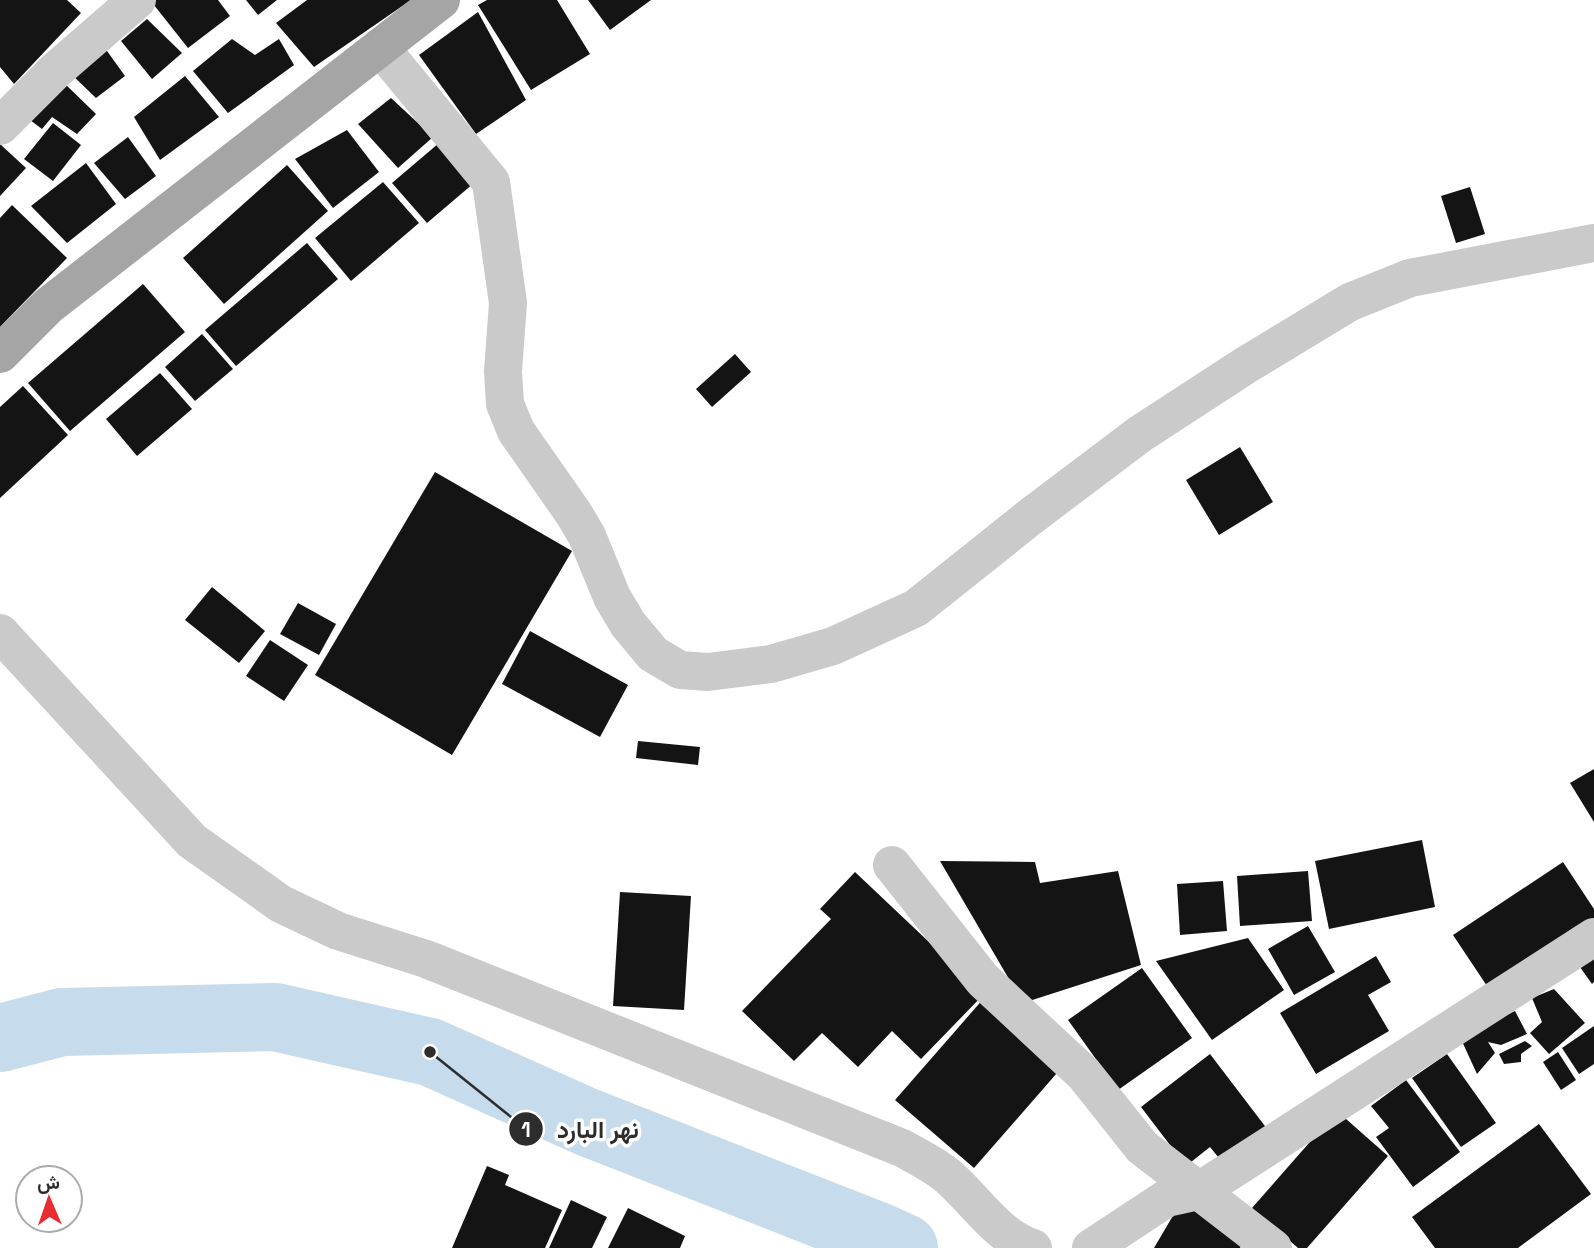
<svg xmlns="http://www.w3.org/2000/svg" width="1594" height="1248" viewBox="0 0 1594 1248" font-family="'Space Grotesk',Vazirmatn,sans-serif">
	<rect width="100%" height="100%" fill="#fff"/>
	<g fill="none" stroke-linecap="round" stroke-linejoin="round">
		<polyline stroke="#c6dbeb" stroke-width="68" points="0,1038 62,1022 275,1017 430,1052 587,1122 880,1237 904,1248"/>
	</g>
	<g fill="#141414">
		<polygon points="0,0 67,0 81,13 14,84 0,67"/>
		<polygon points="150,0 218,0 230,16 188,48"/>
		<polygon points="246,0 277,0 258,15"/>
		<polygon points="307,0 411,0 314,67 276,23"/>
		<polygon points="487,0 557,0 590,54 531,90 478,5"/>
		<polygon points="588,0 651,0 610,30"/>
		<polygon points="478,12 526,100 476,134 419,55"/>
		<polygon points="147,19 182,53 152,79 121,41"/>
		<polygon points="232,39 255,55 279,39 294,65 228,113 193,71"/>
		<polygon points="102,44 125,76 96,98 69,72"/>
		<polygon points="185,76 219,117 160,160 134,117"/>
		<polygon points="61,80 96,114 77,134 52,117 42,129 26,117"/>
		<polygon points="391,98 433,137 398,168 358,124"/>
		<polygon points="53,123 81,145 53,181 24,159"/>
		<polygon points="347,130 379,172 333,208 295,159"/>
		<polygon points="128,137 156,176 125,199 94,163"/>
		<polygon points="439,143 474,183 427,223 392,183"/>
		<polygon points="0,144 26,168 0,196"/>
		<polygon points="86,163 116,204 67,243 31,206"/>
		<polygon points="287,165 328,211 224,304 183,258"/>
		<polygon points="383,182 419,223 351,281 315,238"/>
		<polygon points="1470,187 1485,234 1456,243 1441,196"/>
		<polygon points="12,205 67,258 0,327 0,218"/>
		<polygon points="307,243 338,279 236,366 205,330"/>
		<polygon points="143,284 185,332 70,431 28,383"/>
		<polygon points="202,334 233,369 195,401 165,367"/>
		<polygon points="735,354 751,372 712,407 696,389"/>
		<polygon points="160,373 192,409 137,456 106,419"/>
		<polygon points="23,386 68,435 0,498 0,407"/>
		<polygon points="1240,447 1273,502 1219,535 1186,480"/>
		<polygon points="435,472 572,551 452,755 315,675"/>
		<polygon points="212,587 265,631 239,663 185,620"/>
		<polygon points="298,603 336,624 319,655 280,634"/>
		<polygon points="530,631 628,685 600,737 502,684"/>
		<polygon points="270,640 308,665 284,701 246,676"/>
		<polygon points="638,741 700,747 698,765 636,758"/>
		<polygon points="1594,769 1594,822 1570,783"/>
		<polygon points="1422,840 1435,907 1329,929 1315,861"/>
		<polygon points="940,861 1035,862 1040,883 1118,871 1141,965 1023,1003"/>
		<polygon points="1563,862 1594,909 1594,924 1491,992 1453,935"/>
		<polygon points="1308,871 1312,921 1240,926 1237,876"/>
		<polygon points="855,872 984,994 921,1059 892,1031 858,1067 822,1033 794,1061 742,1011 831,919 820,909"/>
		<polygon points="1223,881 1227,931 1180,935 1177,884"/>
		<polygon points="620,892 691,896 684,1010 613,1006"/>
		<polygon points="1308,926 1335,972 1294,995 1268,949"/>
		<polygon points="1248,938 1284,990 1212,1040 1156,961"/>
		<polygon points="1594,947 1594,982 1592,984 1575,960"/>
		<polygon points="1376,956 1391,982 1368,995 1389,1031 1316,1074 1280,1013"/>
		<polygon points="1142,968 1192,1038 1118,1090 1068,1020"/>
		<polygon points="1554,989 1585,1023 1549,1054 1530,1033 1542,1022 1532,998"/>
		<polygon points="985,997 1064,1065 974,1168 895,1100"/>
		<polygon points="1515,1011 1527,1034 1501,1045 1488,1042 1495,1053 1477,1074 1460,1037"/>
		<polygon points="1594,1026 1594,1064 1579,1074 1562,1048"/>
		<polygon points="1525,1041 1532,1046 1521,1054 1521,1062 1504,1064 1499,1054"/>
		<polygon points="1558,1052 1576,1080 1561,1090 1543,1062"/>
		<polygon points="1210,1054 1271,1134 1227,1168 1210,1147 1186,1166 1141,1107"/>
		<polygon points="1447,1054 1496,1123 1461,1147 1412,1078"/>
		<polygon points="1406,1080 1460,1152 1413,1187 1376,1137 1389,1128 1371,1106"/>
		<polygon points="1337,1111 1388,1156 1307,1248 1298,1248 1252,1208"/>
		<polygon points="1539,1124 1591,1194 1518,1248 1435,1248 1412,1217"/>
		<polygon points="487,1166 509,1175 505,1185 562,1210 545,1248 452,1248"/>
		<polygon points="571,1200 607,1217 592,1248 549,1248"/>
		<polygon points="1181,1202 1245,1239 1240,1248 1154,1248"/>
		<polygon points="628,1208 685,1236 680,1248 608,1248"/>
	</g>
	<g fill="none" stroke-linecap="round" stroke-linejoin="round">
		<g stroke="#cacaca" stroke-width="38">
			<polyline points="380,47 491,182 508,303 503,371 505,404 516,431 574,514 587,536 612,597 628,624 653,654 680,670 708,672 771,664 833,646 916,608 1030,517 1140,434 1246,365 1350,302 1410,278 1594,243"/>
			<polyline points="0,126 55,71 137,0"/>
			<path d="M0 633 192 841 281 904 338 931 426 959 902 1148C918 1157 935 1165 949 1177 977 1202 997 1236 1033 1248"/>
			<polyline points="892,865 983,980 1084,1074 1142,1147 1199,1191 1594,937"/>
			<polyline points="1091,1248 1167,1198 1199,1191 1273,1248"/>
		</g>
		<polyline stroke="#a5a5a5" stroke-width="38" points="0,354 48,306 441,0"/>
	</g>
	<path fill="none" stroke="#2d2d2d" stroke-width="2.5" d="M430 1052L526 1129"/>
	<g fill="#2d2d2d" stroke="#fff" stroke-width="2.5">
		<circle cx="430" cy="1052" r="7"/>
		<circle cx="526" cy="1129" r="18"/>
	</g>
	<g font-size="21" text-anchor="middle" font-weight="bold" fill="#fff">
		<text x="526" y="1137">1</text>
	</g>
	<g font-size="24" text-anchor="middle" font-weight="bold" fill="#2d2d2d" stroke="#fff" stroke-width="7" stroke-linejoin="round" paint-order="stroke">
		<text x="598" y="1138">نهر البارد</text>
	</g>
	<g transform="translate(49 1199) rotate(358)"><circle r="33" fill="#ffffff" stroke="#ababab" stroke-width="2"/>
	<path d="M0-5L12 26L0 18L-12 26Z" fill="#e72d31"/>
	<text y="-10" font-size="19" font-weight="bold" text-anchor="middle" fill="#2d2d2d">ش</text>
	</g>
</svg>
